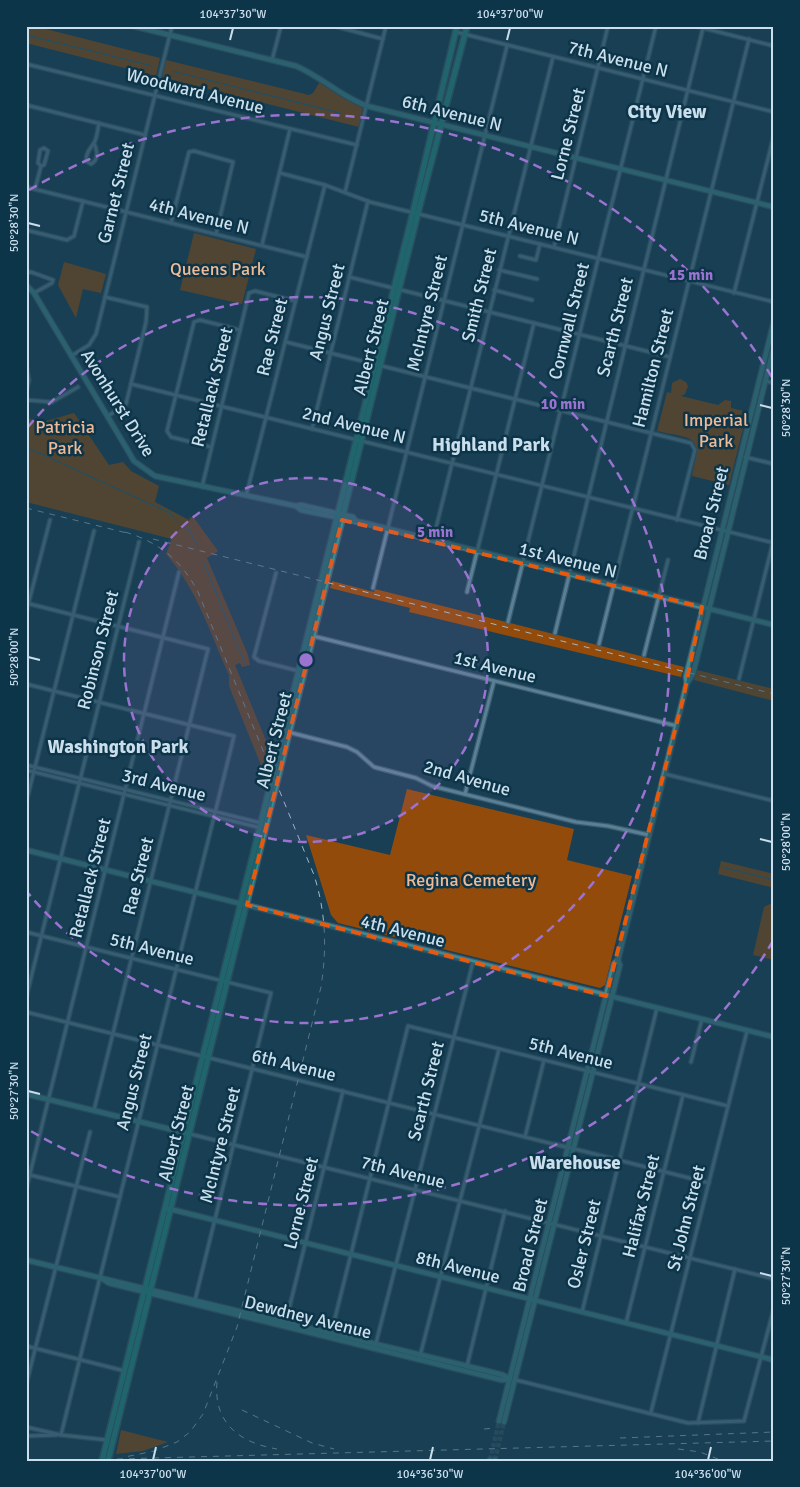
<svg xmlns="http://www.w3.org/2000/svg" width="800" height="1487" viewBox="0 0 800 1487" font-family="Signika,sans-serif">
	<rect width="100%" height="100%" fill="#193f54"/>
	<g fill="#924b0b">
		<polygon points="26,26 34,26 160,58 156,76 26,43"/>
		<polygon points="166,60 309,95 313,93 321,80 342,97 363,108 359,127 161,77"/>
		<polygon points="194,233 256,249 242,304 180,290"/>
		<polygon points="64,262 106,274 101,293 83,289 76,318 58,285"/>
		<path d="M680 379 686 382 688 386 685 394 681 396 718 405 725 400 731 401V408L747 412 729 485 692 476C702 433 695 440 657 431L667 392 671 393 672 383Z"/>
		<path d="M74 413 109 465 123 462 131 471 159 486 155 502 189 520 190 517 194 518 218 551 207 558 248 655 250 665 242 667 240 663 235 665 269 748 274 750 267 780 229 686V675C210 633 197 589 166 554L172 539 26 502V418L43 422Z"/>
		<polygon points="332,581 374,592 375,589 684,667 681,677 409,612 410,608 330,588"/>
		<polygon points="697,670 774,689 774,701 694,680"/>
		<polygon points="407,789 574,829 567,860 632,876 605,985 600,988 338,923 331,915 306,835 390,855"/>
		<polygon points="721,861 774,874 774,888 718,874"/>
		<polygon points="774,902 774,960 753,955 764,907"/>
		<polygon points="121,1430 168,1442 143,1451 116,1454"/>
	</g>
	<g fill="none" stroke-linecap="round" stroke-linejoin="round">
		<g stroke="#106991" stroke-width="1">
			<polyline points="26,35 153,66"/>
			<polyline points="172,71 340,113"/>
			<polyline points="26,447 168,512 190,532 198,546"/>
			<polyline points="203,561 245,664"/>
			<polyline points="725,868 774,880"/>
		</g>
		<g stroke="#34576b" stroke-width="4.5" stroke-dasharray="4.5 2" stroke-linecap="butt">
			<polyline points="490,1460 499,1421"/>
			<polyline points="495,1460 504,1422"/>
		</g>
		<g stroke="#3d5c6e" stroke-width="5.5">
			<g id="street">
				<polyline points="334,26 383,39"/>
				<polyline points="695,26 774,46"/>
				<polyline points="456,32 774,112"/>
				<polyline points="272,60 281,26"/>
				<polyline points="26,64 357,145"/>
				<polyline points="26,105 145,135"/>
				<path d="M94 143C97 150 99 160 91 164L86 161C86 151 91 149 95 141 97 136 98 129 99 123"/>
				<polyline points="280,173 325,185 370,202 774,302"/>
				<polyline points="26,187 307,257"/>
				<polyline points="35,189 41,166 44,165 48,151 44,148 40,150 38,163 41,166"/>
				<polyline points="345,192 386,26"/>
				<polyline points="171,223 188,156 189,152 194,151 233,162 216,234"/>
				<polyline points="26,230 67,240 74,236 83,201"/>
				<polyline points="262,245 290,129"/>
				<polyline points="554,247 608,26"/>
				<polyline points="520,256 536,260 540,244"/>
				<polyline points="499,270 537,279"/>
				<polyline points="26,273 31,272 53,280 52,283 34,293"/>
				<polyline points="349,277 670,357"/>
				<polyline points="494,290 532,300"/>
				<polyline points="734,293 774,135"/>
				<polyline points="105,297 147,307 146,322 126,404 108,416"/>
				<polyline points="286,342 691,443 695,450 677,520"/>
				<polyline points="71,356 89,345 96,334 172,26"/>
				<polyline points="26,365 29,380 26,393"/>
				<polyline points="765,381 774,383"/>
				<polyline points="131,384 774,543"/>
				<polyline points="26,400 52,402 78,387"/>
				<polyline points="312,429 368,201"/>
				<polyline points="211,447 171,437 167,431 194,322 200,320 240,330"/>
				<polyline points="745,457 774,464"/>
				<polyline points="202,487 249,293 255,291 295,301"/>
				<polyline points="246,496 325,185"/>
				<polyline points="433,540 553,57"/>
				<polyline points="276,573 254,657 259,661 299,671"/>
				<polyline points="373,588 507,46"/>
				<polyline points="467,592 534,323"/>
				<polyline points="26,603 208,649 94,1110"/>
				<polyline points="26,613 50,520"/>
				<polyline points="508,622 656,26"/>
				<polyline points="555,633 703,28"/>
				<polyline points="313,636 677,726"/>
				<polyline points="599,644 749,39"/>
				<polyline points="644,655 668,560"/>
				<polyline points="739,679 774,538"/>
				<polyline points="26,684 234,736 61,1435"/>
				<polyline points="288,732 347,747 357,752 374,767 416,778 432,786 576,822 608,826 649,835"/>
				<polyline points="26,765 261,823"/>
				<polyline points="26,770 261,828"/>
				<polyline points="665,774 774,801"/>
				<polyline points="465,794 494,681"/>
				<polyline points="26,803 94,531"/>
				<polyline points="26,932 271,993 195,1300"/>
				<polyline points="26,998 139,542"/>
				<polyline points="26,1012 565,1147"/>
				<polyline points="691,1062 702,1019"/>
				<polyline points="190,1134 774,1279"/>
				<polyline points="525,1137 544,1060"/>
				<polyline points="555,1144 709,1183"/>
				<polyline points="26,1174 120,1197"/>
				<polyline points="26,1190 179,572"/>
				<polyline points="582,1312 657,1008"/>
				<polyline points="286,1321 343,1091"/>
				<polyline points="626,1323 683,1095"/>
				<polyline points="331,1334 408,1026 728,1106"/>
				<polyline points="376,1343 473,962"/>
				<polyline points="26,1346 125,1371"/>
				<polyline points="420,1356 499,1049"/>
				<polyline points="467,1366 505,1211"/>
				<polyline points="516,1380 688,1423 744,1421 774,1308"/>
				<polyline points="26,1385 90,1132"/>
				<polyline points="651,1412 747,1031"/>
				<polyline points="698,1423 735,1269"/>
				<polyline points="26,1427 61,1435 107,1440"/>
				<polyline points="26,1436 56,1435"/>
			</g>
		</g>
		<g stroke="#3d5c6e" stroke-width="7">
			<g id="secondary">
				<path d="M133 26 296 66C322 77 341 97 367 106L774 207"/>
				<polyline points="26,285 34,293 127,449 134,461 155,476 296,506 301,505 353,517 356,521"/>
				<polyline points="296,506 301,510 365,523 774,625"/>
				<polyline points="687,683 693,674 774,346"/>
				<polyline points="26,850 774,1037"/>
				<polyline points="26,1094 190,1134"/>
				<polyline points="166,1208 774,1360"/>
				<polyline points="26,1260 467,1366 503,1375 510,1379"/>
				<polyline points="101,1278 109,1283 502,1380 510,1379"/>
				<polyline points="499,1421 614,964 618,960"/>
				<polyline points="504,1422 620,965 618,960 687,683 686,677 774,321"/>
				<polyline points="489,1461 490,1460"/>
				<polyline points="495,1461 495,1460"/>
			</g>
		</g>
		<g stroke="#3d5c6e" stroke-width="8">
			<g id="primary">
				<polyline points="102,1461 413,212 457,26"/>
				<polyline points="108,1461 418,213 467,26"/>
			</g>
		</g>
		<use href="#street" stroke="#598097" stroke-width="3"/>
		<use href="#secondary" stroke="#408991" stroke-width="4.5"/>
		<use href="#primary" stroke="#28918b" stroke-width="5"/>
		<g stroke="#a1b9c8" stroke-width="1" stroke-dasharray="6 6" stroke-linecap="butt">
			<polyline points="26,508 131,534"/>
			<path d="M125 532C159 542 182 561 198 592L314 875C326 913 327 948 321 987L237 1327 203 1414 190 1432 177 1442 154 1451 125 1457"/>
			<polyline points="153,539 774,694"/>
			<path d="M217 1382C213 1423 240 1443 277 1449"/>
			<polyline points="242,1410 312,1443 334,1449"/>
			<polyline points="484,1429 495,1428"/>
			<polyline points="620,1438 774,1432"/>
			<polyline points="678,1449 700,1452 723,1461"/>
			<polyline points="45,1461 774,1441"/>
		</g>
	</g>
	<path d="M0 0H800V1487H0ZM342 520 702 607 683 699 606 996 247 905Z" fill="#193f54" fill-opacity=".55" fill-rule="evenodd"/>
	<path fill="none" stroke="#e8590c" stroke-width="4" stroke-dasharray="10 6" stroke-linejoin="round" d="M342 520 702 607 683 699 606 996 247 905Z"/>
	<path fill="none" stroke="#cadeeb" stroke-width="2" d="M230 40 233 28M507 40 510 28M28 223 40 226M760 405 772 408M28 657 40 660M760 839 772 842M28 1091 40 1094M760 1273 772 1276M153 1460 156 1447M430 1460 433 1447M708 1460 711 1447"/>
	<circle cx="306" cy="660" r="182" fill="#9b73d1" fill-opacity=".12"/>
	<g fill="none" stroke="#9b73d1" stroke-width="2.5" stroke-dasharray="9 6">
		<circle cx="306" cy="660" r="182"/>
		<path d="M28 427A363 363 0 1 1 28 893"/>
		<path d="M773 941A545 545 0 0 1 29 1130M29 190A545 545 0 0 1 773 379"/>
	</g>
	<g text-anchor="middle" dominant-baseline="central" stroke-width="5" stroke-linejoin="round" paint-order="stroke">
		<g font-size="18" fill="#cadeeb" stroke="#0d3549">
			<text transform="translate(618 59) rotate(14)">7th Avenue N</text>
			<text transform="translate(195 91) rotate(14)">Woodward Avenue</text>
			<text transform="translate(452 113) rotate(14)">6th Avenue N</text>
			<text transform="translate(568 134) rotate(-76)">Lorne Street</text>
			<text transform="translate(116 193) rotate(-76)">Garnet Street</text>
			<text transform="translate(199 216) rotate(14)">4th Avenue N</text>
			<text transform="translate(529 227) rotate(14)">5th Avenue N</text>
			<text transform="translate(479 295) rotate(-76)">Smith Street</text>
			<text transform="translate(327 312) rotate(-76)">Angus Street</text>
			<text transform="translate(427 313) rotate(-76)">McIntyre Street</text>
			<text transform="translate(569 321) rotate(-76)">Cornwall Street</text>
			<text transform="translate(615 327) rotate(-76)">Scarth Street</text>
			<text transform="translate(272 337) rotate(-76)">Rae Street</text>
			<text transform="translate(371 347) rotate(-76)">Albert Street</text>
			<text transform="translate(653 368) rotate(-76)">Hamilton Street</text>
			<text transform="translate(212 387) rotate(-76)">Retallack Street</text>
			<text transform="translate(118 403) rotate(58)">Avonhurst Drive</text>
			<text transform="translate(354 425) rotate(14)">2nd Avenue N</text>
			<text transform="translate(711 513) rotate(-76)">Broad Street</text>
			<text transform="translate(568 560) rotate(14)">1st Avenue N</text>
			<text transform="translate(98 650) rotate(-76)">Robinson Street</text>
			<text transform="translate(495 667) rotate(14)">1st Avenue</text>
			<text transform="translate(274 740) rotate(-76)">Albert Street</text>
			<text transform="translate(467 778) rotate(16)">2nd Avenue</text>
			<text transform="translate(164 785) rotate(14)">3rd Avenue</text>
			<text transform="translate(138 876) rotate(-76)">Rae Street</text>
			<text transform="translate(90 878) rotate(-76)">Retallack Street</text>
			<text transform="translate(403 931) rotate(14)">4th Avenue</text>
			<text transform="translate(152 949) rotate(14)">5th Avenue</text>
			<text transform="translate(571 1053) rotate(14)">5th Avenue</text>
			<text transform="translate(294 1065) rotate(14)">6th Avenue</text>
			<text transform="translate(134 1082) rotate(-76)">Angus Street</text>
			<text transform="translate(426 1091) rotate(-76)">Scarth Street</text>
			<text transform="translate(176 1133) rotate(-76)">Albert Street</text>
			<text transform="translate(220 1145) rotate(-76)">McIntyre Street</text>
			<text transform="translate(403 1172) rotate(14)">7th Avenue</text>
			<text transform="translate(301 1203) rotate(-76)">Lorne Street</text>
			<text transform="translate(641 1206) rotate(-76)">Halifax Street</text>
			<text transform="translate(686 1218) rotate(-76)">St John Street</text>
			<text transform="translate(584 1244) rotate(-76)">Osler Street</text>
			<text transform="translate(530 1245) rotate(-76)">Broad Street</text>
			<text transform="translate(458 1267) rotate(14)">8th Avenue</text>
			<text transform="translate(308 1317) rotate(14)">Dewdney Avenue</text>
		</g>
		<g font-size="18" fill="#efba96" stroke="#0d3549">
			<text x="218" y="269">Queens Park</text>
			<text x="716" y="420">Imperial<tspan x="716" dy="21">Park</tspan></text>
			<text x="65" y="427">Patricia<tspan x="65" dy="21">Park</tspan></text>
			<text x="471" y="880">Regina Cemetery</text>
		</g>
		<g font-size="19" font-weight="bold" fill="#cadeeb" stroke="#0d3549">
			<text x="667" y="112">City View</text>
			<text x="491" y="445">Highland Park</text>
			<text x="118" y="747">Washington Park</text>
			<text x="575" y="1163">Warehouse</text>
		</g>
	</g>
	<circle cx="306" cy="660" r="8" fill="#9b73d1" stroke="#0d3549" stroke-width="2.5"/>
	<g font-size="15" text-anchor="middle" font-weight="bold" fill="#9b73d1" stroke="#0d3549" stroke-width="5" stroke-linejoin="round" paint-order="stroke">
		<text x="691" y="280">15 min</text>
		<text x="563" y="409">10 min</text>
		<text x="435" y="537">5 min</text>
	</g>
	<rect width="800" height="1487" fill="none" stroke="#0d3549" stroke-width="55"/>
	<rect x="28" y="28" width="744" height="1432" fill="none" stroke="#cadeeb" stroke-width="2"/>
	<g font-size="12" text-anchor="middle" fill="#cadeeb">
		<text x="233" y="18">104°37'30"W</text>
		<text x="510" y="18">104°37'00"W</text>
		<text transform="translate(14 223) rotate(-90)" y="4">50°28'30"N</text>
		<text transform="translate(786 408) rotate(-90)" y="4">50°28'30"N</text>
		<text transform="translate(14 657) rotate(-90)" y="4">50°28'00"N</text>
		<text transform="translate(786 842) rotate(-90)" y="4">50°28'00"N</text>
		<text transform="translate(14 1091) rotate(-90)" y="4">50°27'30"N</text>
		<text transform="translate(786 1276) rotate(-90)" y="4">50°27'30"N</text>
		<text x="153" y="1478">104°37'00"W</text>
		<text x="430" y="1478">104°36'30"W</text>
		<text x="708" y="1478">104°36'00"W</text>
	</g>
</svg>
